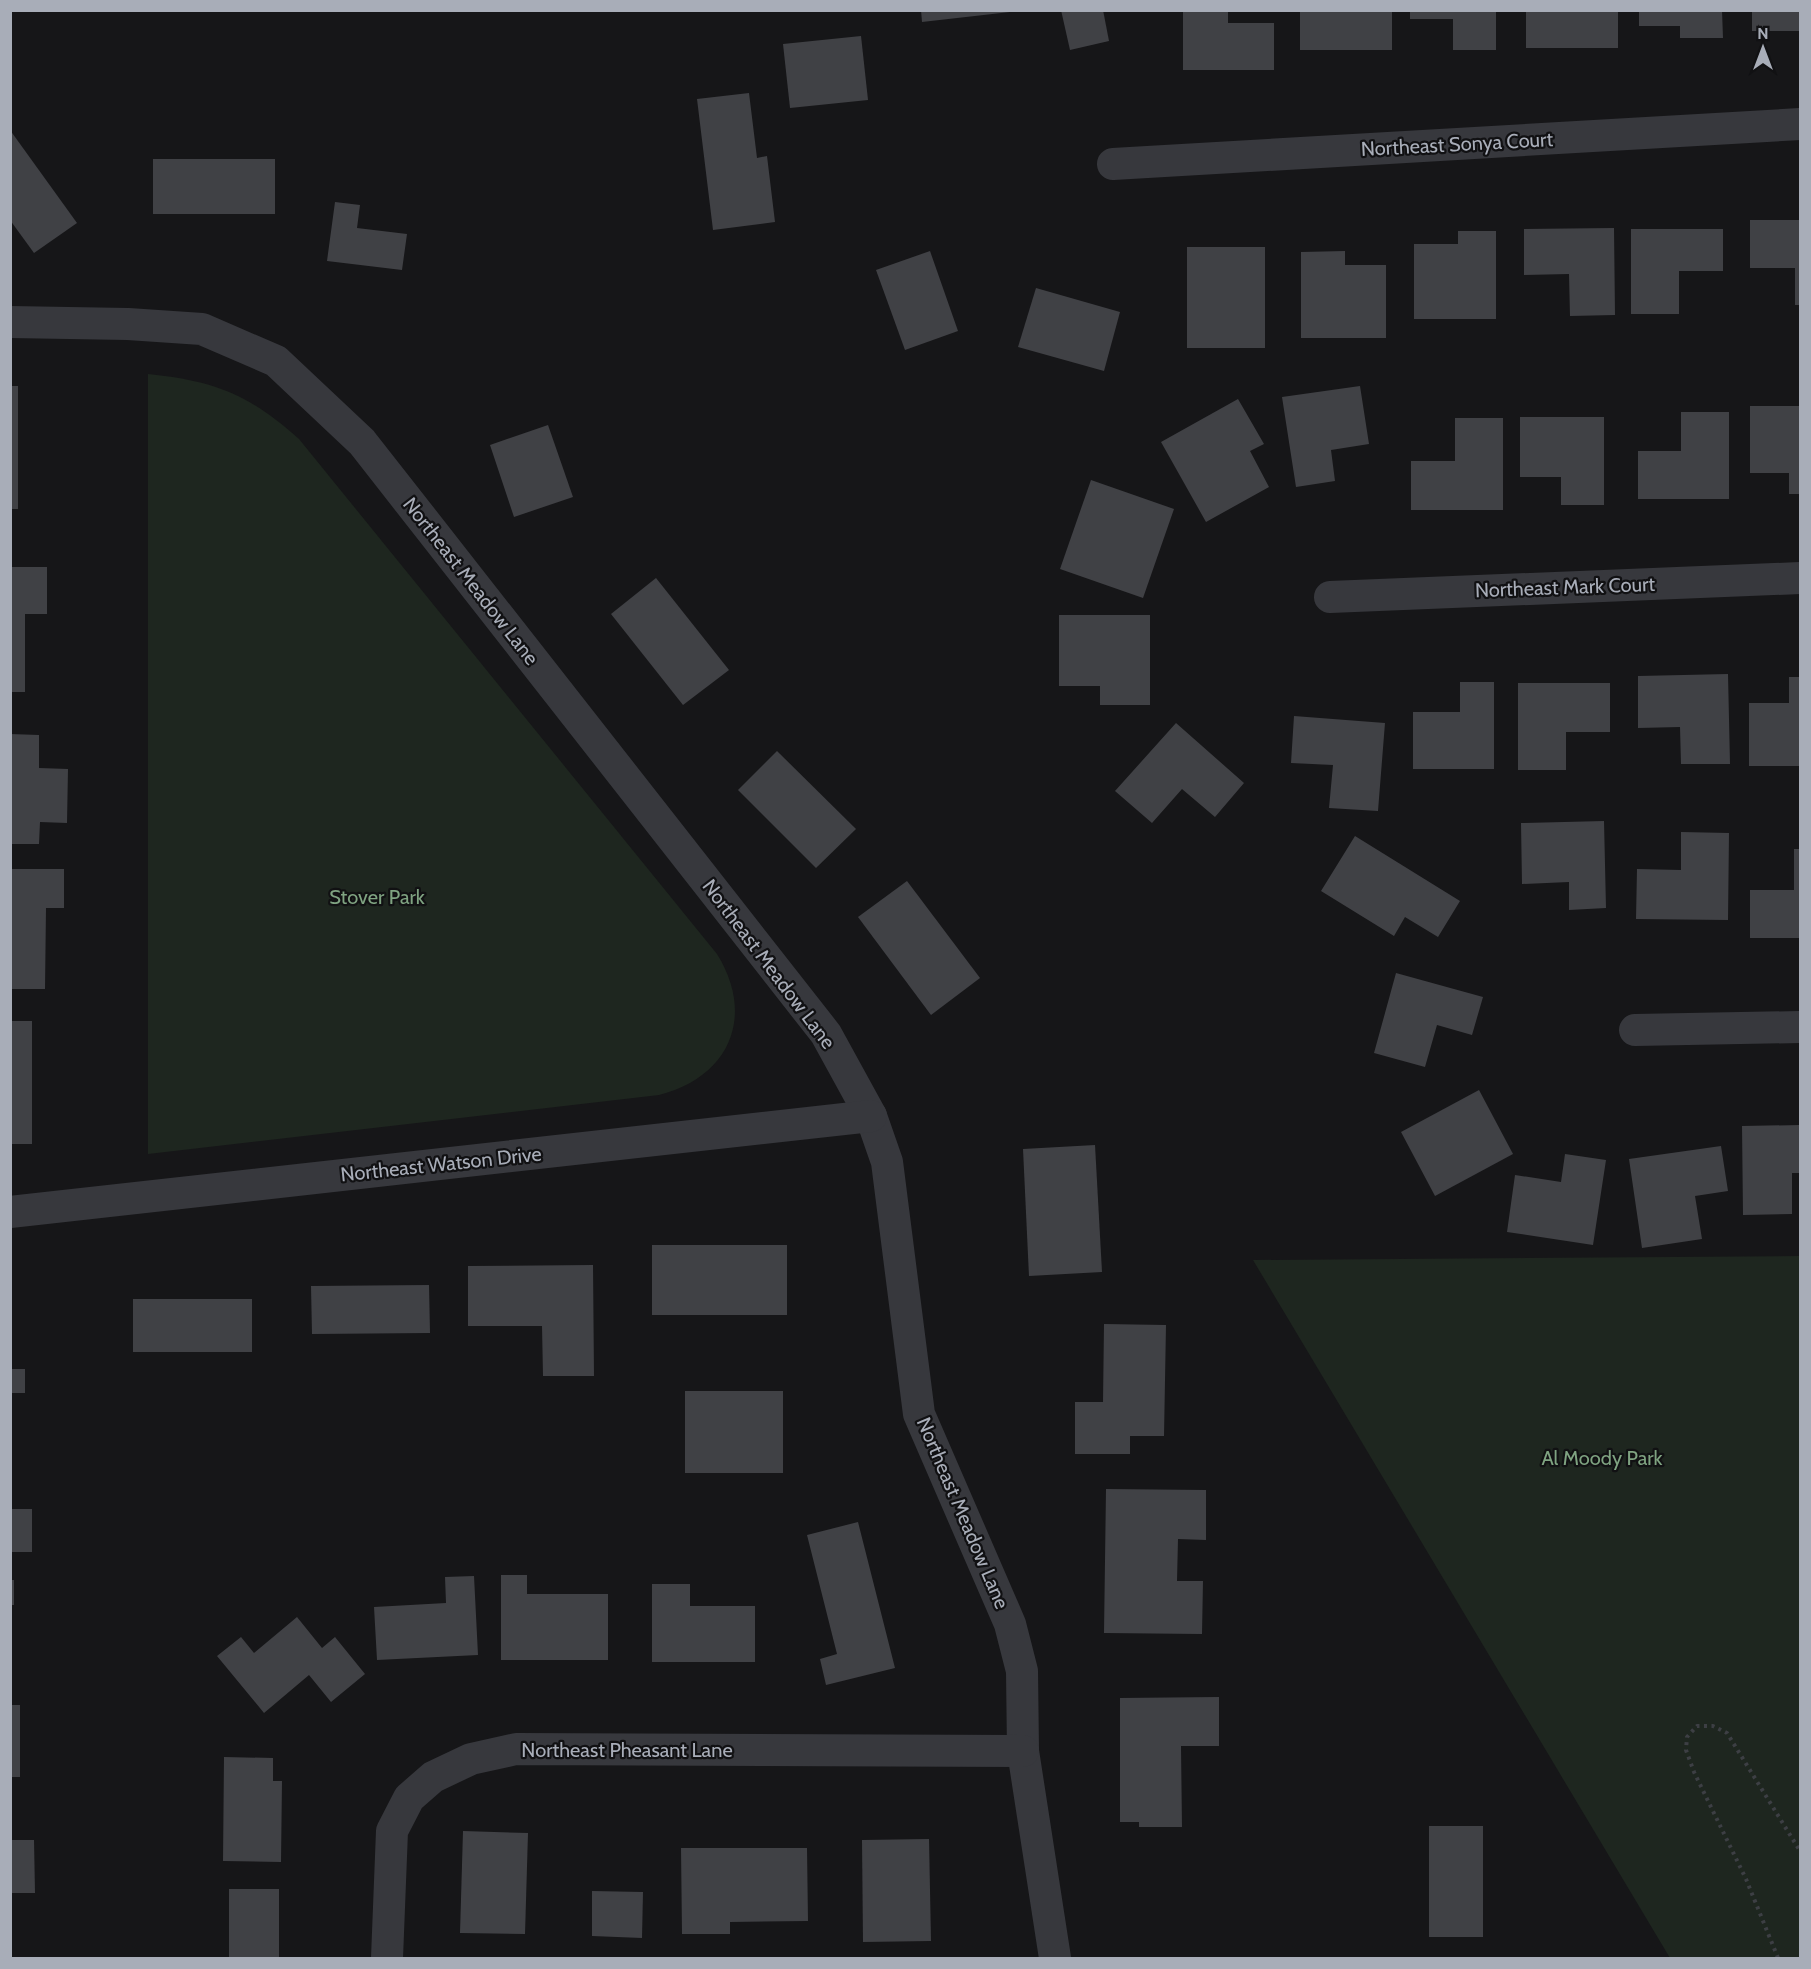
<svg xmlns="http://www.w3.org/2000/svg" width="1811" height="1969" viewBox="0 0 1811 1969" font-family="Cabin,sans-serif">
	<rect width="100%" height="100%" fill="#161618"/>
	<g fill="#1e261f">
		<path d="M148 374C215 381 248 394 299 439L717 954C756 1017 729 1077 659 1095L148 1154Z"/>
		<polygon points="1800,1256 1800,1958 1670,1958 1253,1260"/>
	</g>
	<g fill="#404145">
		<polygon points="921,10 1010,10 1010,12 922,22"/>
		<polygon points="1061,10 1103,10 1109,41 1070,50"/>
		<polygon points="1183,10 1228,10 1228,23 1274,23 1274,70 1183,70"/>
		<rect x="1300" y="10" width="92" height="40"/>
		<polygon points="1410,10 1496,10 1496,50 1453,50 1453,19 1410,19"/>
		<rect x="1526" y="10" width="92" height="38"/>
		<polygon points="1639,10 1722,10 1723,38 1680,38 1680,26 1639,26"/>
		<rect x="1752" y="10" width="48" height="21"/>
		<polygon points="861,36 868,100 790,108 783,44"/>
		<polygon points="749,93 757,158 767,156 775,222 713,230 697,99"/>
		<polygon points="10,130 77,223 34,253 10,220"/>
		<rect x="153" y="159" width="122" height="55"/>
		<polygon points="335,202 360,205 357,228 407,234 402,270 327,261"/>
		<polygon points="1750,220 1800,220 1800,305 1795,305 1795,268 1750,268"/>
		<polygon points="1614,228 1615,315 1570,316 1569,274 1524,275 1524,229"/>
		<polygon points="1631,229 1723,229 1723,271 1679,271 1679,314 1631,314"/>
		<polygon points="1458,231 1496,231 1496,319 1414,319 1414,244 1458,244"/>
		<rect x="1187" y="247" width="78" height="101"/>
		<polygon points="930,251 958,331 905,350 876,270"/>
		<polygon points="1345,251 1345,265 1386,265 1386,338 1301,338 1301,252"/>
		<polygon points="1036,288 1120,312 1104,371 1018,347"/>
		<rect x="10" y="386" width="8" height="123"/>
		<polygon points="1360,386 1369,444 1331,450 1335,481 1296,487 1282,397"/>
		<polygon points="1238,399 1264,444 1250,451 1269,487 1206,522 1161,442"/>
		<polygon points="1750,406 1800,406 1800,494 1789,494 1789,473 1750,473"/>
		<polygon points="1681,412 1729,412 1729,499 1638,499 1638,451 1681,451"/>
		<polygon points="1520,417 1604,417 1604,505 1561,505 1561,477 1520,477"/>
		<polygon points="1455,418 1503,418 1503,510 1411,510 1411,461 1455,461"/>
		<polygon points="548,425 573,497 514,517 490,445"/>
		<polygon points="1091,480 1174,509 1143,598 1060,569"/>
		<polygon points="10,567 47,567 47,614 25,614 25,692 10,692"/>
		<polygon points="656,578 729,670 683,705 611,614"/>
		<polygon points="1059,615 1150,615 1150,705 1100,705 1100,686 1059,686"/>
		<polygon points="1728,674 1730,764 1681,764 1680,727 1638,728 1638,676"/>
		<polygon points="1789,677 1800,677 1800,766 1749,766 1749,703 1789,703"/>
		<polygon points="1460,682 1494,682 1494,769 1413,769 1413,712 1460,712"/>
		<polygon points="1518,683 1610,683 1610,732 1566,732 1566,770 1518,770"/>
		<polygon points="1294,716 1385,723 1378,811 1329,808 1333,765 1291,763"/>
		<polygon points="1176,723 1244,783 1215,817 1182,789 1152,823 1115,791"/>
		<polygon points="10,734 39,735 39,768 68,769 67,823 40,822 39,844 10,844"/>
		<polygon points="777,751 856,829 816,868 738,790"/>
		<polygon points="1604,821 1606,908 1569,910 1569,882 1522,884 1521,823"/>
		<polygon points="1681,832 1729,833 1728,920 1636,919 1637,869 1681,870"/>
		<polygon points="1355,836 1460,901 1438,937 1405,917 1394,936 1321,891"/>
		<polygon points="1794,849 1800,849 1800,938 1750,938 1750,890 1794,890"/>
		<polygon points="10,869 64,869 64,908 46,908 45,989 10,989"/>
		<polygon points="907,881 980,978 931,1015 858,917"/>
		<polygon points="1396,973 1483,997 1472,1035 1437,1025 1425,1067 1374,1053"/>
		<rect x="10" y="1021" width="22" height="123"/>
		<polygon points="1479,1090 1513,1154 1435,1196 1401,1132"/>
		<polygon points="1800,1125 1800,1173 1792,1173 1792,1214 1743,1215 1742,1126"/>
		<polygon points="1095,1145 1102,1272 1029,1276 1023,1149"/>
		<polygon points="1721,1146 1728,1191 1695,1196 1702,1239 1642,1248 1629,1159"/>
		<polygon points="1565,1154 1606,1160 1593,1245 1507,1232 1515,1175 1561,1182"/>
		<rect x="652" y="1245" width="135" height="70"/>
		<polygon points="593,1265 594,1376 543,1376 542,1326 468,1326 468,1266"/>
		<polygon points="429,1285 430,1333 312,1334 311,1286"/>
		<rect x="133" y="1299" width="119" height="53"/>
		<polygon points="1104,1324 1166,1325 1164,1436 1130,1436 1130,1454 1075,1454 1075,1402 1103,1402"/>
		<rect x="10" y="1369" width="15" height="24"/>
		<rect x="685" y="1391" width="98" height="82"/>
		<polygon points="1106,1489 1206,1490 1206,1540 1178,1539 1177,1581 1203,1581 1202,1634 1104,1633"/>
		<rect x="10" y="1509" width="22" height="43"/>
		<polygon points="858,1522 895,1668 826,1685 820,1659 837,1654 807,1535"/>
		<polygon points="501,1575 527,1575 527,1594 608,1594 608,1660 501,1660"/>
		<polygon points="474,1576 478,1655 377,1660 374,1607 446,1603 445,1577"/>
		<rect x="10" y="1580" width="4" height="25"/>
		<polygon points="652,1584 690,1584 690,1606 755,1606 755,1662 652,1662"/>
		<polygon points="297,1617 322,1648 335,1637 365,1674 331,1702 309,1675 264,1713 217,1656 241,1637 254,1653"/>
		<polygon points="1219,1697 1219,1746 1181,1746 1182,1827 1139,1827 1139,1822 1120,1822 1120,1698"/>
		<rect x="10" y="1705" width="10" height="72"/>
		<polygon points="224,1757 273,1758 273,1781 282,1781 281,1862 223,1861"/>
		<rect x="1429" y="1826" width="54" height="111"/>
		<polygon points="463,1831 528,1833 525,1934 460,1933"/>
		<polygon points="929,1839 931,1941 863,1942 862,1840"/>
		<polygon points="10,1840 34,1840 35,1893 10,1893"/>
		<polygon points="681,1848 807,1848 808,1921 730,1922 730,1934 682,1934"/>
		<rect x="229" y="1889" width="50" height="69"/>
		<polygon points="592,1891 643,1892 642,1938 592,1936"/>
	</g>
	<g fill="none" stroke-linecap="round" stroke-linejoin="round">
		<polyline stroke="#3d3f44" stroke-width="4" stroke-dasharray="3 4.5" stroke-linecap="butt" points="1778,1958 1746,1879 1694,1772 1686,1750 1687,1737 1697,1726 1713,1726 1727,1733 1800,1851"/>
		<g stroke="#37383d" stroke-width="32">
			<polyline points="1113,164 1800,124"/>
			<polyline points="10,322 128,324 202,329 276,361 362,442 826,1034 871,1116 887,1162 919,1414 1010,1624 1022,1671 1023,1751 1055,1958"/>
			<polyline points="1330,597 1800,578"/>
			<polyline points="1635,1030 1800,1027"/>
			<polyline points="10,1212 871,1116"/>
			<polyline points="387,1958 392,1831 409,1798 433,1777 471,1759 516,1749 1023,1751"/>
		</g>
	</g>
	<g text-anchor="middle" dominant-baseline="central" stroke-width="4.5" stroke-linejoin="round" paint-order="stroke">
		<g font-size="20" fill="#a8adb8" stroke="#111113">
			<text transform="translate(1457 144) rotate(-3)">Northeast Sonya Court</text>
			<text transform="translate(471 581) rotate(52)">Northeast Meadow Lane</text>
			<text transform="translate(1565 587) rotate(-2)">Northeast Mark Court</text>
			<text transform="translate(769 964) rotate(53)">Northeast Meadow Lane</text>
			<text transform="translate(441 1164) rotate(-6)">Northeast Watson Drive</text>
			<text transform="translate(963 1513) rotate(67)">Northeast Meadow Lane</text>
			<text x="627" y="1750">Northeast Pheasant Lane</text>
		</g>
		<g font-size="20" fill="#7fa381" stroke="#111113">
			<text x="377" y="897">Stover Park</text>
			<text x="1602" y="1458">Al Moody Park</text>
		</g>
	</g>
	<rect width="1811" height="1969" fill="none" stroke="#a8adb8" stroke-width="24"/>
	<g transform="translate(1763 48)" stroke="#111113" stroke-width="4.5" paint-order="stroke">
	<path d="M0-4.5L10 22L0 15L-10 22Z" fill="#a8adb8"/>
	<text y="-9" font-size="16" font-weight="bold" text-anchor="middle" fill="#a8adb8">N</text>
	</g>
</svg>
